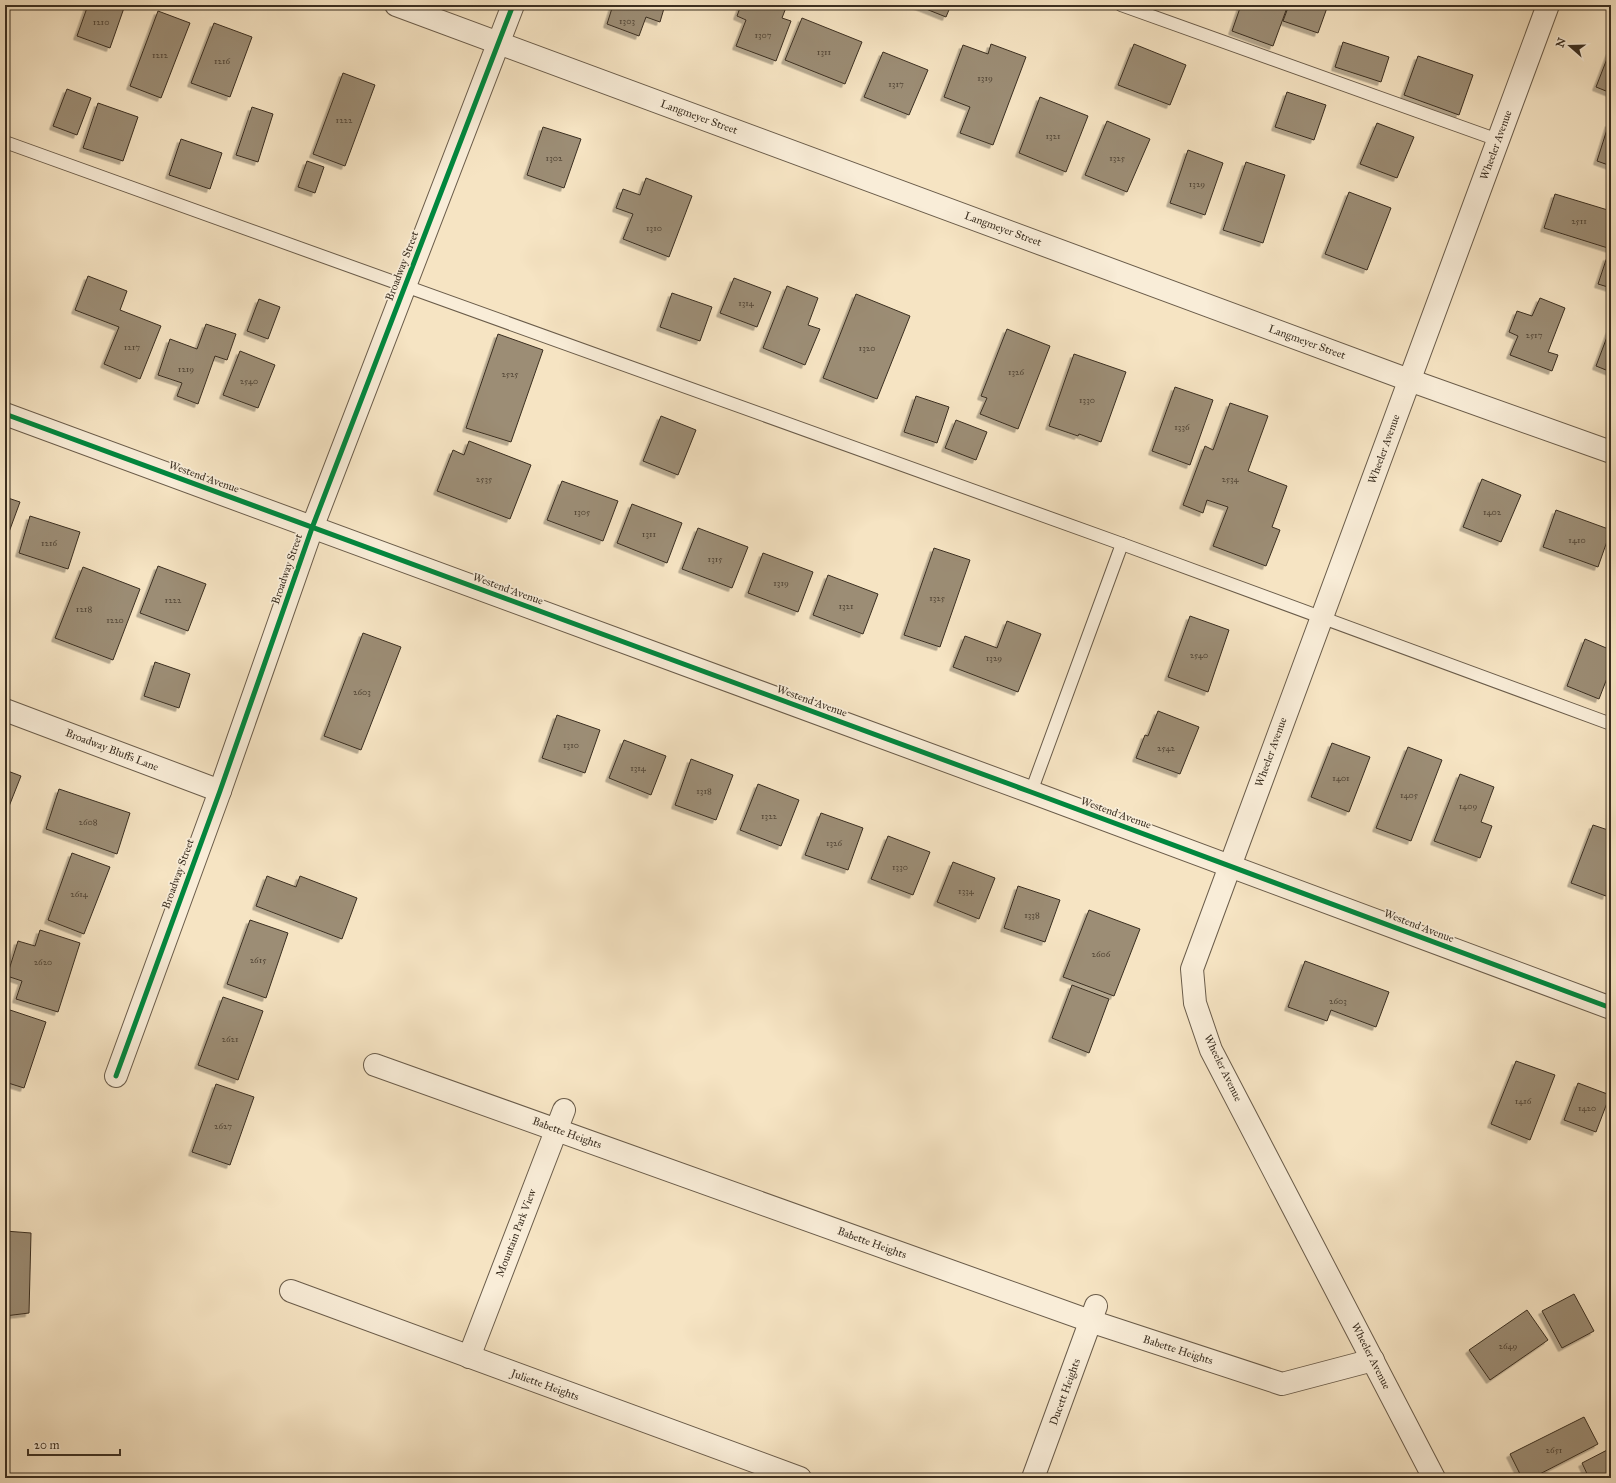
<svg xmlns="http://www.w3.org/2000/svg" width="1616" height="1483" viewBox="0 0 1616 1483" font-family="'IM FELL Great Primer',serif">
	<defs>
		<filter id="shadow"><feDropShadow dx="-3.5" dy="3.5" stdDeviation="0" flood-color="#0004"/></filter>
	</defs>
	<rect width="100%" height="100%" fill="#f6e4c3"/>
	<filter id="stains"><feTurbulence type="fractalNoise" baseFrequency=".005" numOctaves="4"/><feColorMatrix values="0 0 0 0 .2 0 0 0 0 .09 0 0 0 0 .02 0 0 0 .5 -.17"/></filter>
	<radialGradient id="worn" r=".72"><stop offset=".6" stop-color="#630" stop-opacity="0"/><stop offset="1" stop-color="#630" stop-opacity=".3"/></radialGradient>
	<g fill="#9c8d75" stroke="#3b2f21" filter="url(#shadow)">
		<polygon points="88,5 125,5 110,48 77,36"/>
		<polygon points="613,5 665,5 660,22 646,17 639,36 607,24"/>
		<polygon points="741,5 787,5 782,18 791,21 776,61 736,46 746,20 737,16"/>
		<polygon points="916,5 951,5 946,17"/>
		<polygon points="1241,5 1288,5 1273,46 1232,31"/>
		<polygon points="1289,5 1328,5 1318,33 1283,21"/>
		<polygon points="158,11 190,23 161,98 130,86"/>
		<polygon points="802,18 862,42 845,84 785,60"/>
		<polygon points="214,23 252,37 230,97 191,83"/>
		<polygon points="1343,42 1389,57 1381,82 1335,67"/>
		<polygon points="991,44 1026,57 993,145 960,133 970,107 944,97 963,45 988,54"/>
		<polygon points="1134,44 1186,65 1170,105 1118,85"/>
		<polygon points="1610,51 1611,52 1611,93 1596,87"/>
		<polygon points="883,52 928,70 909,115 864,97"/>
		<polygon points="1418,56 1473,75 1459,115 1404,95"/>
		<polygon points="343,73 375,85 345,166 313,154"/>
		<polygon points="67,89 91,98 77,135 53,126"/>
		<polygon points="1287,92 1326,105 1314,140 1275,127"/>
		<polygon points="1040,97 1088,116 1066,172 1019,153"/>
		<polygon points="98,103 138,117 123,161 83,148"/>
		<polygon points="252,107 273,114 258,162 236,155"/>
		<polygon points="1107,121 1150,139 1127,192 1085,175"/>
		<polygon points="1377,123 1414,137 1397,178 1360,164"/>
		<polygon points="1609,123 1611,124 1611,166 1597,161"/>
		<polygon points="543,127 581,139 564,188 527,175"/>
		<polygon points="181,139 222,153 210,189 169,175"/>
		<polygon points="1188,150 1223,163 1205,215 1170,203"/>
		<polygon points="307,161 324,167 315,193 298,187"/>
		<polygon points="1246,162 1285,175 1263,243 1223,230"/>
		<polygon points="646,178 692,196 669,257 623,239 633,214 616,208 623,189 640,195"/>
		<polygon points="1349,192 1391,208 1367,270 1325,254"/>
		<polygon points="1555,194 1611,211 1611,249 1544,228"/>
		<polygon points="1607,257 1611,258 1611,288 1598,284"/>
		<polygon points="88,276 127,291 120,310 161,326 140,379 104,364 119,327 75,310"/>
		<polygon points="734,278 771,292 757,327 720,313"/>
		<polygon points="787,286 818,298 808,325 820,329 805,365 763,348"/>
		<polygon points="672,293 712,307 700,341 660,327"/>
		<polygon points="856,294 910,316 877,399 823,378"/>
		<polygon points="1540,298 1565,308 1548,352 1558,355 1552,371 1510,355 1518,336 1509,332 1517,311 1532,316"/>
		<polygon points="259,299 280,307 268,339 247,331"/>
		<polygon points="206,324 236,334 227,360 215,356 198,404 177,396 182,383 158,375 170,339 197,349"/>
		<polygon points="1007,329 1050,346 1018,429 980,414 987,398 981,396"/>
		<polygon points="1610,329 1611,329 1611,372 1596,366"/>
		<polygon points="498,334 543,350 511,442 466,428"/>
		<polygon points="240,351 275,365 258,408 223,395"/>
		<polygon points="1074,354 1126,372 1101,442 1079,434 1078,436 1049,426"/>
		<polygon points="1175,387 1213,400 1190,465 1152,451"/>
		<polygon points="916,396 949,407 937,443 904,432"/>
		<polygon points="1230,403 1268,416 1248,471 1287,486 1272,527 1280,530 1266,566 1213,546 1228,507 1207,500 1203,513 1183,505 1205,446 1213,450"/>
		<polygon points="661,416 696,430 678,475 643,461"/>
		<polygon points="956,420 987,432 976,460 945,448"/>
		<polygon points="469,441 531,465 510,519 437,491 453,450 464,455"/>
		<polygon points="1482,479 1521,495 1501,542 1463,527"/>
		<polygon points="562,481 618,501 603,541 547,520"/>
		<polygon points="5,497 20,502 5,543"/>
		<polygon points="632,504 682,523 667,563 617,543"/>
		<polygon points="1556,510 1611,530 1598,567 1543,547"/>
		<polygon points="30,516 80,532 68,569 19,553"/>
		<polygon points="698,528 748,547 732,588 682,569"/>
		<polygon points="934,548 970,560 940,647 904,635"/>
		<polygon points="763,553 813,572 798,612 748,593"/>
		<polygon points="158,566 206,584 188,631 140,613"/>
		<polygon points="83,567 140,589 113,660 55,638"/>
		<polygon points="828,575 878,594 863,634 813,615"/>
		<polygon points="1190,616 1229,630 1208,692 1168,677"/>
		<polygon points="1007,621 1041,634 1018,692 953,667 965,636 997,648"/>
		<polygon points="363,633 401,647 361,750 324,736"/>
		<polygon points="1585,639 1611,650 1611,668 1599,699 1567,686"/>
		<polygon points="155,662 190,674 179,708 144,696"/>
		<polygon points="1158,711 1199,727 1180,774 1136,758 1145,735 1148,736"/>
		<polygon points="557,715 600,730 585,773 542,758"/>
		<polygon points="624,740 666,756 651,795 609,778"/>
		<polygon points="1332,743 1370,757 1349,812 1311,797"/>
		<polygon points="1408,747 1442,760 1411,841 1376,828"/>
		<polygon points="691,759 733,775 716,820 675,805"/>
		<polygon points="5,770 21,776 6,814 5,813"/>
		<polygon points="1460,774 1494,787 1481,822 1492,826 1480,858 1434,841"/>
		<polygon points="758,784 799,800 781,846 740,830"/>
		<polygon points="59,789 130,813 117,854 46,829"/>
		<polygon points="821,813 863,828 848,870 805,855"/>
		<polygon points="1593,825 1611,831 1611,881 1606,896 1571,883"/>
		<polygon points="888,836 930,852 913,895 871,879"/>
		<polygon points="72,853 110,867 84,934 48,920"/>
		<polygon points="953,862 995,878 979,919 937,902"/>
		<polygon points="267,876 296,887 300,876 357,898 342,939 256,906"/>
		<polygon points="1018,886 1060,900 1045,942 1004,928"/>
		<polygon points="1089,910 1140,929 1114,996 1063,977"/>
		<polygon points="250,920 288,933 266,998 227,984"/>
		<polygon points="40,930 80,943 58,1012 16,999 22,981 7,976 18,941 35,946"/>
		<polygon points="1305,961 1389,992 1376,1027 1331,1010 1327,1021 1288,1007"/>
		<polygon points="1072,985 1109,999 1089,1053 1052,1038"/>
		<polygon points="223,997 263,1011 238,1080 198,1065"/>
		<polygon points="7,1009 46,1022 24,1088 5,1082 5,1015"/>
		<polygon points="1516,1061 1555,1075 1530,1140 1491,1124"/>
		<polygon points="1578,1083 1610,1095 1596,1132 1564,1120"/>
		<polygon points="216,1084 254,1097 230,1165 192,1152"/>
		<polygon points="5,1231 31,1233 29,1313 5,1316"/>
		<polygon points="1574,1294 1594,1331 1562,1348 1542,1311"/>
		<polygon points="1527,1310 1548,1340 1490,1380 1469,1350"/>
		<polygon points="1584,1417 1598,1444 1532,1478 1522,1478 1510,1454"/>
		<polygon points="1611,1448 1611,1478 1589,1478 1582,1463"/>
	</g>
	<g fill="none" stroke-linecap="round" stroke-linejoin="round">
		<g stroke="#6a5c4a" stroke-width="14">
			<g id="lane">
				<polyline points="1121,5 1498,140"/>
				<polyline points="5,142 1122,544 1611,724"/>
				<polyline points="1031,792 1122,544"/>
			</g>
		</g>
		<g stroke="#6a5c4a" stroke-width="24">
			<g id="street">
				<polyline points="396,5 1409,380 1611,452"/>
				<polyline points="5,414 1031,792 1611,1008"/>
				<polyline points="5,710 220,791"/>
				<polyline points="375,1065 1090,1321 1282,1384 1373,1360"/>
				<polyline points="116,1076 220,791 312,528 513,5"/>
				<polyline points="291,1291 800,1478"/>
				<polyline points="469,1357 564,1110"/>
				<polyline points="1033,1478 1096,1306"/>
				<polyline points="1434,1478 1211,1050 1195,1003 1192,969 1548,5"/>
			</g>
		</g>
		<use href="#lane" stroke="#f9edd8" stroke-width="12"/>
		<use href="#street" stroke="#f9edd8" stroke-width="22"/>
		<g stroke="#f9edd8" stroke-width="8">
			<g id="cycleway">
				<polyline points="5,414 1031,792 1611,1008"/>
				<polyline points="116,1076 220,791 312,528 513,5"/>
			</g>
		</g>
		<use href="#cycleway" stroke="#00873e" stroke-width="5"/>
	</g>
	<g text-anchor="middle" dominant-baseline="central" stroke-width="3.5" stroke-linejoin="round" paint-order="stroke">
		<g font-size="9" fill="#534636">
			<text x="627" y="20">1303</text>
			<text x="101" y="21">1210</text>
			<text x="763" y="34">1307</text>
			<text x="824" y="51">1311</text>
			<text x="160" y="54">1212</text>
			<text x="222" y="60">1216</text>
			<text x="985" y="77">1319</text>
			<text x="896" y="83">1317</text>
			<text x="344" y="119">1222</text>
			<text x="1053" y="135">1321</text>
			<text x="554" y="157">1302</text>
			<text x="1117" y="157">1325</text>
			<text x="1197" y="183">1329</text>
			<text x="1579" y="220">2511</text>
			<text x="654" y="227">1310</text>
			<text x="746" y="302">1314</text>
			<text x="1534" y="334">2517</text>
			<text x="132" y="346">1217</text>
			<text x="867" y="347">1320</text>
			<text x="186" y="368">1219</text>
			<text x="1016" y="371">1326</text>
			<text x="510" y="373">2525</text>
			<text x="249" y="380">2540</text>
			<text x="1087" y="399">1330</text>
			<text x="1182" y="426">1336</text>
			<text x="484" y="478">2535</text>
			<text x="1230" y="478">2534</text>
			<text x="582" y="511">1305</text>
			<text x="1492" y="511">1402</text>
			<text x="649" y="533">1311</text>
			<text x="1577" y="539">1410</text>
			<text x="49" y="542">1216</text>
			<text x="715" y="558">1315</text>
			<text x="781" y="582">1319</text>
			<text x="937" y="597">1325</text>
			<text x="173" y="599">1222</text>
			<text x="846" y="605">1321</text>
			<text x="84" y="608">1218</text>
			<text x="115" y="619">1220</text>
			<text x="1199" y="654">2540</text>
			<text x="994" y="657">1329</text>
			<text x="362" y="691">2603</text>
			<text x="571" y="744">1310</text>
			<text x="1166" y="747">2542</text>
			<text x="638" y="767">1314</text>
			<text x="1341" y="777">1401</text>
			<text x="704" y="790">1318</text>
			<text x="1409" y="794">1405</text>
			<text x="1468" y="805">1409</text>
			<text x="769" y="815">1322</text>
			<text x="88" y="821">2608</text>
			<text x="834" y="842">1326</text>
			<text x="900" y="866">1330</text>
			<text x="966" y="890">1334</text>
			<text x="79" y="893">2614</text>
			<text x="1032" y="914">1338</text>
			<text x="1101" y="953">2606</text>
			<text x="258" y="959">2615</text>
			<text x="43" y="961">2620</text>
			<text x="1338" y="1000">2603</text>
			<text x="230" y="1038">2621</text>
			<text x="1523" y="1100">1416</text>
			<text x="1587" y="1107">1420</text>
			<text x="223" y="1125">2627</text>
			<text x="1508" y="1345">2649</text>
			<text x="1554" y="1449">2651</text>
		</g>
		<g font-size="11" fill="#3b2f21" stroke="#f9edd8">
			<text transform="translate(699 117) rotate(20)">Langmeyer Street</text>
			<text transform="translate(1496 145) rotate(-70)">Wheeler Avenue</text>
			<text transform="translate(1003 229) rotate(20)">Langmeyer Street</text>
			<text transform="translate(402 266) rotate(-69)">Broadway Street</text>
			<text transform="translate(1307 342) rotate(20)">Langmeyer Street</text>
			<text transform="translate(1384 449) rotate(-70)">Wheeler Avenue</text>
			<text transform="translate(204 477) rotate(20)">Westend Avenue</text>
			<text transform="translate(287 569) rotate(-71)">Broadway Street</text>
			<text transform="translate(508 589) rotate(20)">Westend Avenue</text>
			<text transform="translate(812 701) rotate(20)">Westend Avenue</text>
			<text transform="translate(112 750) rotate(21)">Broadway Bluffs Lane</text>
			<text transform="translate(1271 752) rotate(-70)">Wheeler Avenue</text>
			<text transform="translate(1116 813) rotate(20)">Westend Avenue</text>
			<text transform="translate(178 874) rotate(-70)">Broadway Street</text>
			<text transform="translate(1419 926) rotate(21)">Westend Avenue</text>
			<text transform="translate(1223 1068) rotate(64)">Wheeler Avenue</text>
			<text transform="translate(567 1133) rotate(20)">Babette Heights</text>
			<text transform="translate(516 1233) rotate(-69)">Mountain Park View</text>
			<text transform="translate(872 1243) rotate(20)">Babette Heights</text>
			<text transform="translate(1178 1350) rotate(18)">Babette Heights</text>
			<text transform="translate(1371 1356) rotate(63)">Wheeler Avenue</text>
			<text transform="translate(545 1385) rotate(20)">Juliette Heights</text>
			<text transform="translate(1065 1392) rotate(-70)">Ducett Heights</text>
		</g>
	</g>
	<rect width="1616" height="1483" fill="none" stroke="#f6e4c3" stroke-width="20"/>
	<rect x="6" y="6" width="1604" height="1471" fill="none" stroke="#3b2f21" stroke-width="2"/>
	<rect x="10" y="10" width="1596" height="1463" fill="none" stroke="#3b2f21"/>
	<g transform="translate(1570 46) rotate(290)" stroke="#f9edd8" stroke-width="3" paint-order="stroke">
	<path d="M0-3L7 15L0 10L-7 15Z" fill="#3b2f21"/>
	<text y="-6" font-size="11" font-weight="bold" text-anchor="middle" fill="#3b2f21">N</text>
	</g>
	<path d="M28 1449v6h92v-6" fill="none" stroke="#3b2f21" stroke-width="2"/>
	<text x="34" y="1449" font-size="12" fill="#3b2f21" stroke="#f9edd8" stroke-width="3" paint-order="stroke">20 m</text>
	<rect width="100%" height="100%" filter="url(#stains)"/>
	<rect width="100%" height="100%" fill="url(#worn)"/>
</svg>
